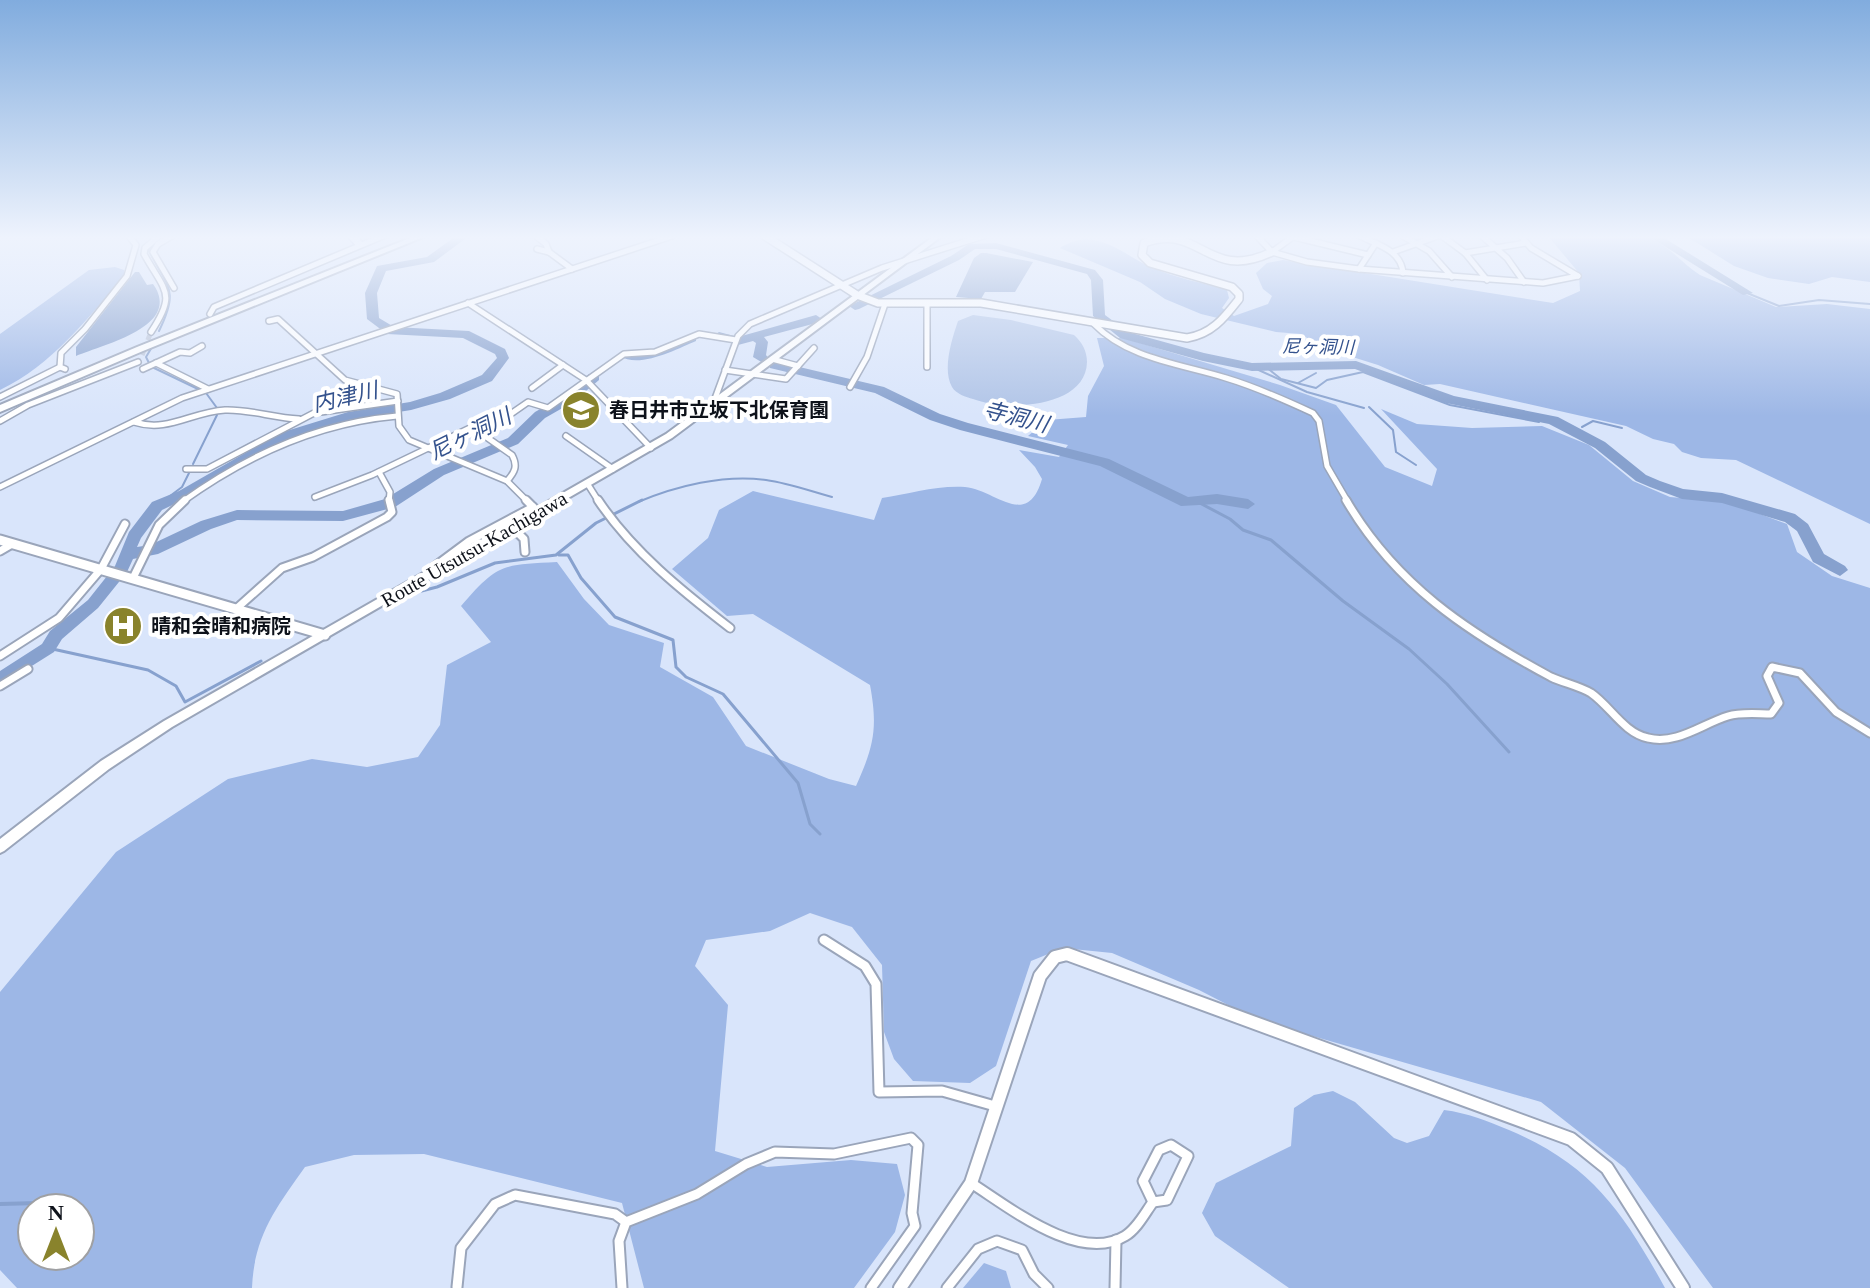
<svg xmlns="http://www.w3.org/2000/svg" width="1870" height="1288" viewBox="0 0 1870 1288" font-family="'Times New Roman','Noto Sans JP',serif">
	<rect width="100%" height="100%" fill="#d9e5fb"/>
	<path fill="#b0c4e7" d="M973 315 1011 320 1074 335C1082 342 1087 351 1087 362 1086 409 1004 411 973 399 966 397 956 394 952 387 942 369 952 339 958 321Z"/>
	<g fill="#9db7e6" fill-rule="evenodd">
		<path d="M1548 236C1570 236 1633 230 1649 238 1670 246 1681 263 1700 275L1776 307 1827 304 1870 309V524L1736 460 1701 458 1682 452 1674 444 1653 439 1626 426 1440 384 1424 385 1378 365 1343 354 1333 355 1301 334 1276 332 1201 314 1165 299 1140 282 1060 248C1096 225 1122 255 1153 268 1176 278 1203 283 1227 290L1229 298 1222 308 1234 316 1268 304 1272 296 1263 289 1256 273 1267 263 1283 260 1553 303 1580 291 1579 273Z"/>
		<polygon points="1686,236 1870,236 1870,282 1832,277 1809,284 1768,278 1734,266"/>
		<path d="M115 267 124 270V276C87 319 52 365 0 390V334L89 270Z"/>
		<path d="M1097 338H1123L1280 385 1336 405 1385 467 1432 486 1437 469 1381 409 1417 424 1472 428 1542 426 1589 445 1633 481 1670 497 1728 502 1787 524 1797 552 1832 576 1870 588V1288H1713L1625 1168 1541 1102 1309 1035 1234 1008 1199 990 1112 953 1063 948 1031 961 996 1066 970 1083 913 1081 894 1059 884 1032 882 965 852 927 810 913 770 931 706 940 695 966 728 1005 715 1151 767 1167 851 1160 897 1164 905 1195 895 1232 854 1288H644L622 1203 424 1154 354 1155 305 1167C276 1208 254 1236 252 1288H17L0 1270V992L116 852 228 779 312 759 367 767 418 757 440 725 447 665 491 642 461 606C498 563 502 565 557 562L584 599 609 625 664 643 660 667 713 697 746 746 829 779 856 786C874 746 878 728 870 685L753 614 727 616 672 569 708 538 719 510 753 491 874 520 882 498C908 494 938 485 965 487 996 490 1027 530 1042 479L1035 467 1019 450 1059 457 1068 445 1028 436 1047 420 1086 417 1088 396 1104 366ZM32 1208H80V1256H32Z"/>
		<path d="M1333 1091 1355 1102 1394 1138 1407 1143 1429 1136 1444 1110C1468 1113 1487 1121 1509 1130 1592 1165 1623 1212 1665 1288H1289L1215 1236 1202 1213 1216 1183 1291 1146 1294 1108 1314 1095Z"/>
		<polygon points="984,1263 1006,1271 1011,1288 963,1288"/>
	</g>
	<g fill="#87a1ce">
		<polygon points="981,253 986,253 1033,262 1015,292 985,292 981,299 956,297 974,258"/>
		<path d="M135 272H139L147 285 153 284C183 326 105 344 76 356V347Z"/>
	</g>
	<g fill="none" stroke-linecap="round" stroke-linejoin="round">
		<g stroke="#87a1ce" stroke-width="2">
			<polyline points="1747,293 1779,306 1819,300 1870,304"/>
			<path d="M159 331C179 290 169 289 149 251L167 236"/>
			<polyline points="149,363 146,357 152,347"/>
			<polyline points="152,367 198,389"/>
			<polyline points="1252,367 1307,392 1364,408"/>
			<polyline points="1266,367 1281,379 1316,388 1327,380 1363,372 1450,405 1539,422"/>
			<polyline points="1298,383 1316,373"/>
			<polyline points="206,393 217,408"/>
			<polyline points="1369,407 1393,430 1396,452 1416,465"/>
			<polyline points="1582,427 1593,421 1622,428"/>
			<polyline points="193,464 217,415"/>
			<polyline points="162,502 182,487 189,473"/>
			<path d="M638 502C676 486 724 474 766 480 788 483 810 491 832 497"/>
		</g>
		<g stroke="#87a1ce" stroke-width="3">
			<polyline points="1196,501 1230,519 1243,530 1271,540 1343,601 1409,649 1447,684 1509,752"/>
			<polyline points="157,506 165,500"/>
			<polyline points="559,555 568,555 581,578 615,617 673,640 676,667 686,677 723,694 798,783 810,824 820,834"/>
			<polyline points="410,594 437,587 495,563 556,555 596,523 642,500"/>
			<polyline points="48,648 148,670 176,686 185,702 261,661"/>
		</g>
		<polyline stroke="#87a1ce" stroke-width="4" points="0,1204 39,1203"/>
		<g fill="#87a1ce" fill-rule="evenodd">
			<polygon points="456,236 469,236 434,262 386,271 377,293 379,318 394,327 469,331 505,349 509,358 492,381 450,399 411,410 349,420 290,439 189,497 162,510 141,538 137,547 150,545 201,521 237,510 343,511 385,499 434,469 508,438 535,412 563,396 589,374 599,374 599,380 573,402 545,418 518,444 444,475 395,507 343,521 237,520 211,529 158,554 133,559 127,572 98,608 62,639 54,652 0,686 0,671 42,644 50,631 88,600 115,566 129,532 152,502 179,491 280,433 348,412 410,402 440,393 482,375 497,358 495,354 463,338 387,334 367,319 365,293 377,266 427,257"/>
			<polygon points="1648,236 1661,236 1753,293 1743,295"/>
			<polygon points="969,244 996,243 1095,270 1103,280 1105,315 1128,332 1204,353 1252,363 1356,361 1454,396 1558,417 1605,442 1646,475 1660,481 1683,489 1722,493 1795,514 1808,524 1824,554 1845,566 1848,570 1840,576 1813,562 1797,531 1785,522 1722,503 1682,499 1650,487 1636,481 1595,448 1549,424 1446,403 1355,369 1252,371 1203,361 1120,338 1093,316 1091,280 1087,274 996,249 975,249 959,260 859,309 855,310 849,306 951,256"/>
			<polygon points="816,315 822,319 820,322 764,337 768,342 766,355 769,359 763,363 753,357 756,343 753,341 738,345 713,336 719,332 738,337"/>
			<path d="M692 334 696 335V341C677 349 639 369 620 356L626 352 653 350Z"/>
			<polygon points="774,361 884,387 940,414 968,423 1109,459 1188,497 1217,494 1248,499 1255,504 1248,509 1217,504 1181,506 1100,466 960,430 930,420 875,393 770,368 770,362"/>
		</g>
		<polyline stroke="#bbc5d9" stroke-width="5" stroke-dasharray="5 3" stroke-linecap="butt" points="142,355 151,332"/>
		<g stroke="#9aa5ba" stroke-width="8">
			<g id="minor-far2">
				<polyline points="172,236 158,244 153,252 174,288"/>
				<polyline points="536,236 546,244 549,252"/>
				<polyline points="1257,236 1272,252 1307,262 1359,269 1543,283 1578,276"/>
				<polyline points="1290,236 1368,255"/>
				<path d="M1360 236C1378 245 1401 250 1403 273"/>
				<polyline points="1403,236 1429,251 1452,277"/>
				<polyline points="1442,236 1465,253 1487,280"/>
				<polyline points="1482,236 1507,258 1524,282"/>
				<polyline points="1521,236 1531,248 1578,276"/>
				<polyline points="537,249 549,252 572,269"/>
				<polyline points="1272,252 1294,236"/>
				<polyline points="1393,252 1438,236"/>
				<polyline points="1465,253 1526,243"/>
				<polyline points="1359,269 1376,243"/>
				<polyline points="468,303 586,380 651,448"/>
				<polyline points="927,304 927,367"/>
				<polyline points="210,314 214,307 383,236"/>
				<polyline points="269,321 278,319 345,380 397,394 399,426 409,440 507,481 528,502"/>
				<path d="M1094 324C1128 359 1181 364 1226 378 1256 387 1285 400 1313 413L1319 421 1327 466 1348 502"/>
				<path d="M151 332C177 293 165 292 144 254L145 248 159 236"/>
				<polyline points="772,359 798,366"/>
				<polyline points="156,363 208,389"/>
				<polyline points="65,369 60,367 61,353 85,329 127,276 136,245 129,236"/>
				<polyline points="143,369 180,352 190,353 202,346"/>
				<polyline points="725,370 786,379 814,348"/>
				<polyline points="850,387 867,357 885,304"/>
				<polyline points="532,388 563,365"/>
				<polyline points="0,397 60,367"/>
				<polyline points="713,404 738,336 750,324 882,268 983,236"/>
				<polyline points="0,421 28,405 138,362"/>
				<path d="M134 422C168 433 191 412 225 410 249 409 274 418 299 419"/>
				<polyline points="566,436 613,469"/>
				<polyline points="186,469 207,469 314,413 398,401"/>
				<polyline points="379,472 390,492 389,502"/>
				<path d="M507 481C515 472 518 466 512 455L472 427C482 419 492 414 505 418L528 402 548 408 624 354 655 352 699 334 736 340"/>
				<polyline points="587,483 599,502"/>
				<polyline points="0,487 182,398 672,236"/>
				<polyline points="315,497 372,475 472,427"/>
				<path d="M182 502C247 455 318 423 397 416"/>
			</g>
		</g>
		<g stroke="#9aa5ba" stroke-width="11">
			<g id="minor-far1">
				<polyline points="526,500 538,512"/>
				<path d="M598 500C632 551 682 591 730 628"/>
				<path d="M1346 500C1395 584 1467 632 1551 677 1564 683 1579 686 1591 693 1610 706 1624 733 1648 738 1677 745 1702 724 1728 716 1741 712 1758 714 1771 714L1779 703 1767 676 1772 667 1800 673 1836 712 1870 733"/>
				<polyline points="512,527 524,539 525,552"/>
				<polyline points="0,551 12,544"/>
				<polyline points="435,572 434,567 469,541 533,507"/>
				<polyline points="133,578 159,525 185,500"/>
				<polyline points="236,609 282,568 313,557 387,517 392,512 389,500"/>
				<polyline points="0,656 59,618 101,569 125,524"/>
				<polyline points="0,686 28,669"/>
			</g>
		</g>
		<g stroke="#9aa5ba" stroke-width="13">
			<g id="minor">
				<polyline points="824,940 865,966 876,984 879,1092 942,1091 995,1106"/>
				<polygon points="1171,1145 1188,1156 1167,1200 1153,1202 1143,1181 1159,1150"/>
				<path d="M971 1183C1009 1207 1079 1264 1125 1236 1137 1229 1145 1213 1153 1202"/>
				<polyline points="457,1287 461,1248 495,1204 515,1195 615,1214 626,1222"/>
				<polyline points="622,1288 619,1241 626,1222 697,1194 746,1164 775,1152 834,1154 911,1138 918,1145 912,1213 915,1226 871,1288"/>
				<polyline points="947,1288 978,1249 997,1241 1022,1250 1034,1274 1048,1288"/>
				<polyline points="1115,1288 1116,1240"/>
			</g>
		</g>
		<g stroke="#9aa5ba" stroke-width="10">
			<g id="tertiary-far2">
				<polyline points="352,236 359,244"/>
				<path d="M765 236 857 295 878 303H981L1187 338C1212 334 1224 318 1239 299V294L1232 287 1150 263 1142 255 1144 243C1201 222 1207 283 1272 252"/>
			</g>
		</g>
		<g stroke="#9aa5ba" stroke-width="13">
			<polyline id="tertiary-far1" points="0,540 325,635"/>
		</g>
		<g stroke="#9aa5ba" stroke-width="16">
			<polyline id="tertiary" points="900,1288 971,1183 1040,976 1055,957 1067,954 1571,1139 1607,1168 1683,1288"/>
		</g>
		<g stroke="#9aa5ba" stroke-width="4">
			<polygon id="secondary" points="934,236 942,236 672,438 172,727 109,769 4,851 0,853 0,839 101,761 164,721 666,434"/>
		</g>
		<g stroke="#9aa5ba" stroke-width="4">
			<polygon id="trunk" points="415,236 426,236 143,351 0,412 0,405 137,347"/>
		</g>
		<use href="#minor-far2" stroke="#fff" stroke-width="5"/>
		<use href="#minor-far1" stroke="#fff" stroke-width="7"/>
		<use href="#minor" stroke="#fff" stroke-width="9"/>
		<use href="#tertiary-far2" stroke="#fff" stroke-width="7"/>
		<use href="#tertiary-far1" stroke="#fff" stroke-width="9"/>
		<use href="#tertiary" stroke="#fff" stroke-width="12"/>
		<use href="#secondary" fill="#fff" fill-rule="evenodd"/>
		<use href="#trunk" fill="#fff" fill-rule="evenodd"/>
	</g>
	<linearGradient id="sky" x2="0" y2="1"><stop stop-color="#81acde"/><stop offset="0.57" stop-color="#eef3fd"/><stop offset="1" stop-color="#eef3fd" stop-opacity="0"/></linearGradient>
	<rect width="1870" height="416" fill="url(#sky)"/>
	<defs>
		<g id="school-disc" transform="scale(2)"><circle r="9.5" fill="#89832c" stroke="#fff"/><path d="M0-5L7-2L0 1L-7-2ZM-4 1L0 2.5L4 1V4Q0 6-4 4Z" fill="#fff"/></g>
		<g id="hospital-disc" transform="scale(2)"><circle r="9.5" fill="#89832c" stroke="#fff"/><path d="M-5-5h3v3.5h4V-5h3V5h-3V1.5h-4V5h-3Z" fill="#fff"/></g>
	</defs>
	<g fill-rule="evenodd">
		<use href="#school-disc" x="581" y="410"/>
		<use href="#hospital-disc" x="123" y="626"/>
	</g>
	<g text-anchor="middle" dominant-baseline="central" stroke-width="8" stroke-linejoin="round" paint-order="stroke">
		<g font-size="18" font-style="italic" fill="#34528d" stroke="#fff">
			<text transform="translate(1318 347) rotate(1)">尼ヶ洞川</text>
		</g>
		<g font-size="20" font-weight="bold" fill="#0e121a" stroke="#fff" text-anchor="start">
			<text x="609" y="410">春日井市立坂下北保育園</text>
			<text x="151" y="626">晴和会晴和病院</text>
		</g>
		<g font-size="20" fill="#0e121a" stroke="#fff">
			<text transform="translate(474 549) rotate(-30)">Route Utsutsu-Kachigawa</text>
		</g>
		<g font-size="22" font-style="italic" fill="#34528d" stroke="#fff">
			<text transform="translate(345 397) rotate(-13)">内津川</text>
			<text transform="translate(1016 417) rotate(14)">寺洞川</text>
			<text transform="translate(470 434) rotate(-26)">尼ヶ洞川</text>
		</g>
	</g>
	<g transform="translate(56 1232)"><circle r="38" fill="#ffffff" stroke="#9fa0a3" stroke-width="2"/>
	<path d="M0-6L14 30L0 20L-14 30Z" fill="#89832c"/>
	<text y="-12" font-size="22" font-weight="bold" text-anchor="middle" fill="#0e121a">N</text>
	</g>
</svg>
